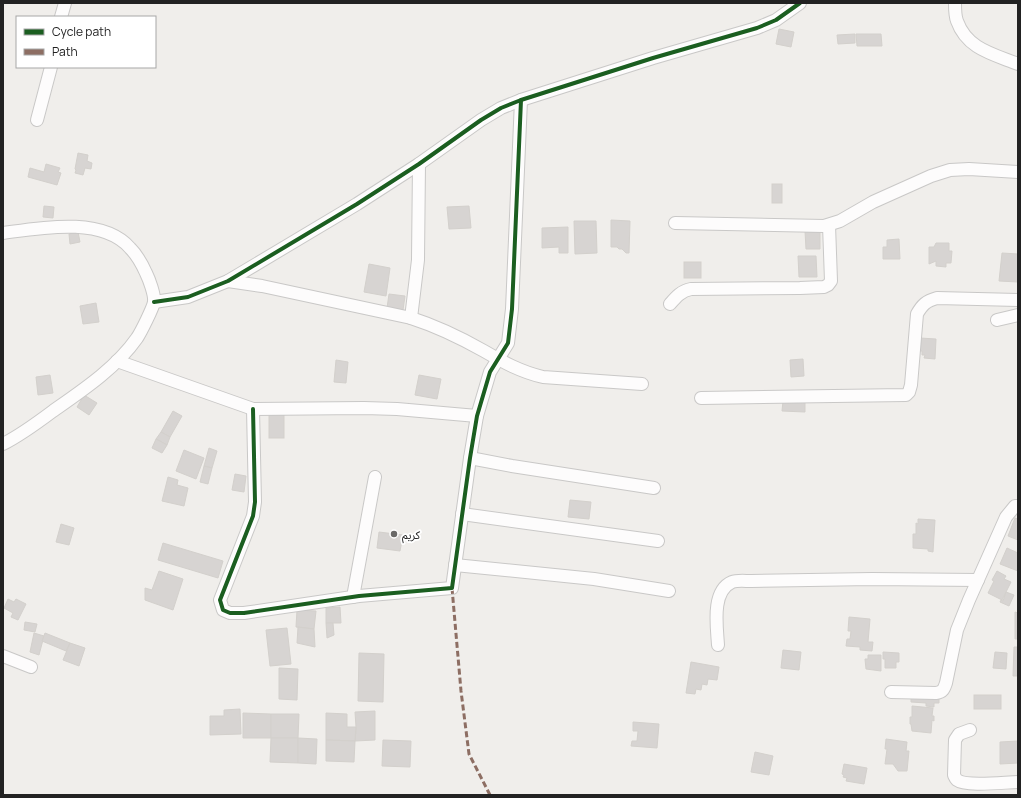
<svg xmlns="http://www.w3.org/2000/svg" width="1021" height="798" viewBox="0 0 1021 798" font-family="Manrope,'Noto Sans Arabic',sans-serif">
	<rect width="100%" height="100%" fill="#f0eeeb"/>
	<g fill="#d7d4d2" stroke="#d3d0cc">
		<polygon points="779,29 794,32 791,47 776,44"/>
		<polygon points="855,34 855,43 838,44 837,35"/>
		<polygon points="856,34 881,34 882,46 857,46"/>
		<polygon points="78,153 88,155 87,161 92,163 91,169 85,168 83,175 75,173 76,170 75,169"/>
		<polygon points="46,164 60,168 58,172 61,173 57,185 28,177 30,168 44,172"/>
		<rect x="772" y="184" width="10" height="19"/>
		<polygon points="44,206 54,207 53,218 43,217"/>
		<polygon points="469,206 471,228 449,229 447,207"/>
		<polygon points="611,220 630,221 629,253 626,253 622,249 619,249 617,247 611,247"/>
		<polygon points="574,221 596,221 597,253 575,254"/>
		<polygon points="568,227 568,253 559,253 559,247 542,248 542,228"/>
		<polygon points="820,230 820,249 806,249 805,231"/>
		<polygon points="78,232 80,242 70,244 69,234"/>
		<polygon points="899,239 900,259 883,259 883,247 887,247 887,240"/>
		<polygon points="936,243 949,243 949,251 952,251 951,263 946,263 946,267 936,266 936,261 929,264 929,247 934,247"/>
		<polygon points="1002,253 1018,254 1018,282 999,281"/>
		<polygon points="798,256 816,256 817,277 799,277"/>
		<rect x="684" y="262" width="17" height="16"/>
		<polygon points="369,264 390,268 386,296 364,292"/>
		<polygon points="389,294 405,296 403,310 387,308"/>
		<polygon points="96,303 99,322 83,324 80,306"/>
		<polygon points="920,338 936,339 935,359 924,358 925,355 922,355 922,351 919,351"/>
		<polygon points="803,359 804,376 791,377 790,360"/>
		<polygon points="336,360 348,362 346,383 334,382"/>
		<polygon points="50,375 53,393 38,395 36,377"/>
		<polygon points="419,375 441,379 437,399 415,395"/>
		<polygon points="84,395 97,403 89,415 77,407"/>
		<polygon points="783,401 805,402 805,412 782,411"/>
		<polygon points="173,411 182,416 170,437 161,432"/>
		<rect x="269" y="414" width="15" height="24"/>
		<polygon points="161,432 170,437 167,445 156,439"/>
		<polygon points="156,439 167,445 162,453 152,448"/>
		<polygon points="209,448 217,451 212,468 204,466"/>
		<polygon points="184,450 204,458 196,479 176,471"/>
		<polygon points="204,466 212,468 208,484 200,482"/>
		<polygon points="235,474 246,476 244,492 232,490"/>
		<polygon points="168,477 178,480 177,485 188,488 184,506 162,501"/>
		<polygon points="570,500 591,502 589,519 568,517"/>
		<polygon points="1015,518 1018,519 1018,540 1008,536"/>
		<polygon points="918,519 935,520 933,552 928,551 928,549 913,548 913,534 916,534 916,523 918,524"/>
		<polygon points="61,524 74,528 69,545 56,542"/>
		<polygon points="379,532 403,535 400,551 377,548"/>
		<polygon points="163,543 223,561 218,578 158,560"/>
		<polygon points="1007,548 1018,553 1018,571 1000,564"/>
		<polygon points="159,571 183,579 173,610 145,600 145,588 152,590"/>
		<polygon points="997,571 1006,576 1004,579 1011,582 1002,600 988,593 994,581 992,580"/>
		<polygon points="1006,592 1014,595 1009,606 1000,602 1001,600 1003,601"/>
		<polygon points="8,599 14,602 16,599 26,604 18,620 11,617 13,613 4,608"/>
		<polygon points="340,607 341,623 326,623 326,608"/>
		<polygon points="297,610 316,611 314,629 296,627"/>
		<polygon points="1015,612 1018,613 1018,639 1015,639"/>
		<polygon points="849,617 870,619 868,642 873,642 872,651 860,650 860,647 846,646 847,639 850,639 851,631 848,631"/>
		<polygon points="25,622 37,624 35,632 24,630"/>
		<polygon points="326,623 333,623 334,635 327,638"/>
		<polygon points="298,627 314,629 315,647 297,643"/>
		<polygon points="287,628 291,664 270,666 266,630"/>
		<polygon points="34,633 44,636 39,655 30,652"/>
		<polygon points="45,633 70,643 66,651 42,641"/>
		<polygon points="70,643 85,648 79,666 63,660"/>
		<polygon points="1014,647 1018,647 1018,676 1013,676"/>
		<polygon points="783,650 801,652 799,670 781,668"/>
		<polygon points="883,652 899,653 899,662 896,662 896,668 885,668 885,659 883,659"/>
		<polygon points="995,652 1007,653 1006,669 993,668"/>
		<polygon points="359,653 384,654 383,702 358,701"/>
		<polygon points="868,655 881,655 881,671 866,669 865,659 868,659"/>
		<polygon points="691,662 719,667 717,680 708,679 707,685 702,684 701,690 696,689 695,694 686,693"/>
		<polygon points="279,668 298,669 297,700 279,699"/>
		<polygon points="911,695 939,696 939,703 934,703 934,707 926,706 926,703 911,702"/>
		<rect x="974" y="695" width="27" height="14"/>
		<polygon points="912,706 933,708 932,716 934,716 934,721 932,720 931,733 912,731 911,724 910,724 910,717 912,717"/>
		<polygon points="240,709 241,734 210,735 210,716 224,716 224,710"/>
		<polygon points="375,711 375,740 355,741 356,727 355,712"/>
		<polygon points="243,713 271,714 271,738 243,738"/>
		<polygon points="326,713 347,714 347,727 356,727 355,741 326,740"/>
		<polygon points="271,714 299,714 298,738 271,738"/>
		<polygon points="633,722 659,724 657,748 631,746 632,741 637,741 638,731 633,731"/>
		<polygon points="271,738 298,738 298,763 270,762"/>
		<polygon points="298,738 317,739 316,764 298,763"/>
		<polygon points="886,739 907,742 906,751 909,751 907,771 898,771 893,764 885,764 887,749 885,749"/>
		<polygon points="326,740 355,741 354,762 326,761"/>
		<polygon points="383,740 411,741 410,767 382,766"/>
		<polygon points="1018,741 1018,763 1000,764 1000,742"/>
		<polygon points="755,752 773,756 769,775 751,772"/>
		<polygon points="844,764 867,768 864,784 846,781 847,778 843,777 844,775 842,774"/>
	</g>
	<g fill="none" stroke-linecap="round" stroke-linejoin="round">
		<g stroke="#c9c8c7" stroke-width="14">
			<g id="street">
				<path d="M955 3C955 9 955 16 957 21 967 49 993 54 1018 64"/>
				<polyline points="61,17 65,3"/>
				<polyline points="37,120 51,67"/>
				<path d="M419 164 418 260 411 318C436 326 461 338 484 351 503 362 521 372 543 377L642 384"/>
				<polyline points="675,223 824,226 840,221 873,202 931,176 950,170 969,169 1018,172"/>
				<path d="M3 233C40 228 102 216 130 248 137 255 142 264 146 273 149 279 155 295 154 302 153 308 141 332 137 338 116 368 83 390 53 411 37 423 21 435 3 444"/>
				<polyline points="228,281 262,286 411,318"/>
				<polyline points="154,302 188,297 228,281 357,204 419,164 481,120 501,108 521,100 653,58 757,28 776,20 800,3"/>
				<path d="M670 304C676 297 681 291 691 289L800 288 824 287 828 285 831 281 829 225"/>
				<polyline points="997,320 1018,315"/>
				<polyline points="117,361 253,409 364,408 397,409 477,416"/>
				<path d="M701 398 906 395 909 392 911 385 917 314C922 305 926 301 937 298L1018 300"/>
				<polyline points="253,409 255,502 253,516 220,600 223,610 230,613 244,613 359,596 452,588 470,458 477,416 490,372 508,343 512,309 521,100"/>
				<polyline points="470,458 512,466 654,488"/>
				<polyline points="462,514 658,541"/>
				<polyline points="455,565 594,579 669,591"/>
				<polyline points="353,597 375,477"/>
				<path d="M718 645C717 627 711 591 732 582 737 580 745 581 751 581L872 579 978 580"/>
				<polyline points="3,656 31,667"/>
				<path d="M891 692 936 693C943 692 944 689 946 683L957 630 969 600 1006 517 1015 506H1018"/>
				<path d="M970 730 959 734 955 740 954 775C955 777 955 778 957 780 966 787 1006 782 1018 782"/>
			</g>
		</g>
		<use href="#street" stroke="#fdfcfc" stroke-width="12"/>
		<polyline stroke="#8d6e63" stroke-width="3" stroke-dasharray="6 3" stroke-linecap="butt" points="452,588 461,691 469,754 490,795"/>
		<g stroke="#fff" stroke-width="6">
			<g id="cycleway">
				<polyline points="154,302 188,297 228,281 357,204 419,164 481,120 501,108 521,100 653,58 757,28 776,20 800,3"/>
				<polyline points="253,409 255,502 253,516 220,600 223,610 230,613 244,613 359,596 452,588 470,458 477,416 490,372 508,343 512,309 521,100"/>
			</g>
		</g>
		<use href="#cycleway" stroke="#1b5e20" stroke-width="4"/>
	</g>
	<circle fill="#6a6968" stroke="#fff" stroke-width="1.5" cx="394" cy="534" r="4"/>
	<g text-anchor="middle" dominant-baseline="central" stroke-width="3.5" stroke-linejoin="round" paint-order="stroke">
		<g font-size="11" fill="#222" stroke="#fff" text-anchor="start">
			<text x="402" y="534">كريم</text>
		</g>
	</g>
	<rect width="1021" height="798" fill="none" stroke="#222222" stroke-width="8"/>
	<rect x="16" y="16" width="140" height="52" fill="#ffffff" stroke="#a7a7a7"/>
	<rect x="24" y="29" width="20" height="6" fill="#1b5e20" stroke="#a7a7a7"/>
	<text x="52" y="36" font-size="12" fill="#222222">Cycle path</text>
	<rect x="24" y="49" width="20" height="6" fill="#8d6e63" stroke="#a7a7a7"/>
	<text x="52" y="56" font-size="12" fill="#222222">Path</text>
</svg>
